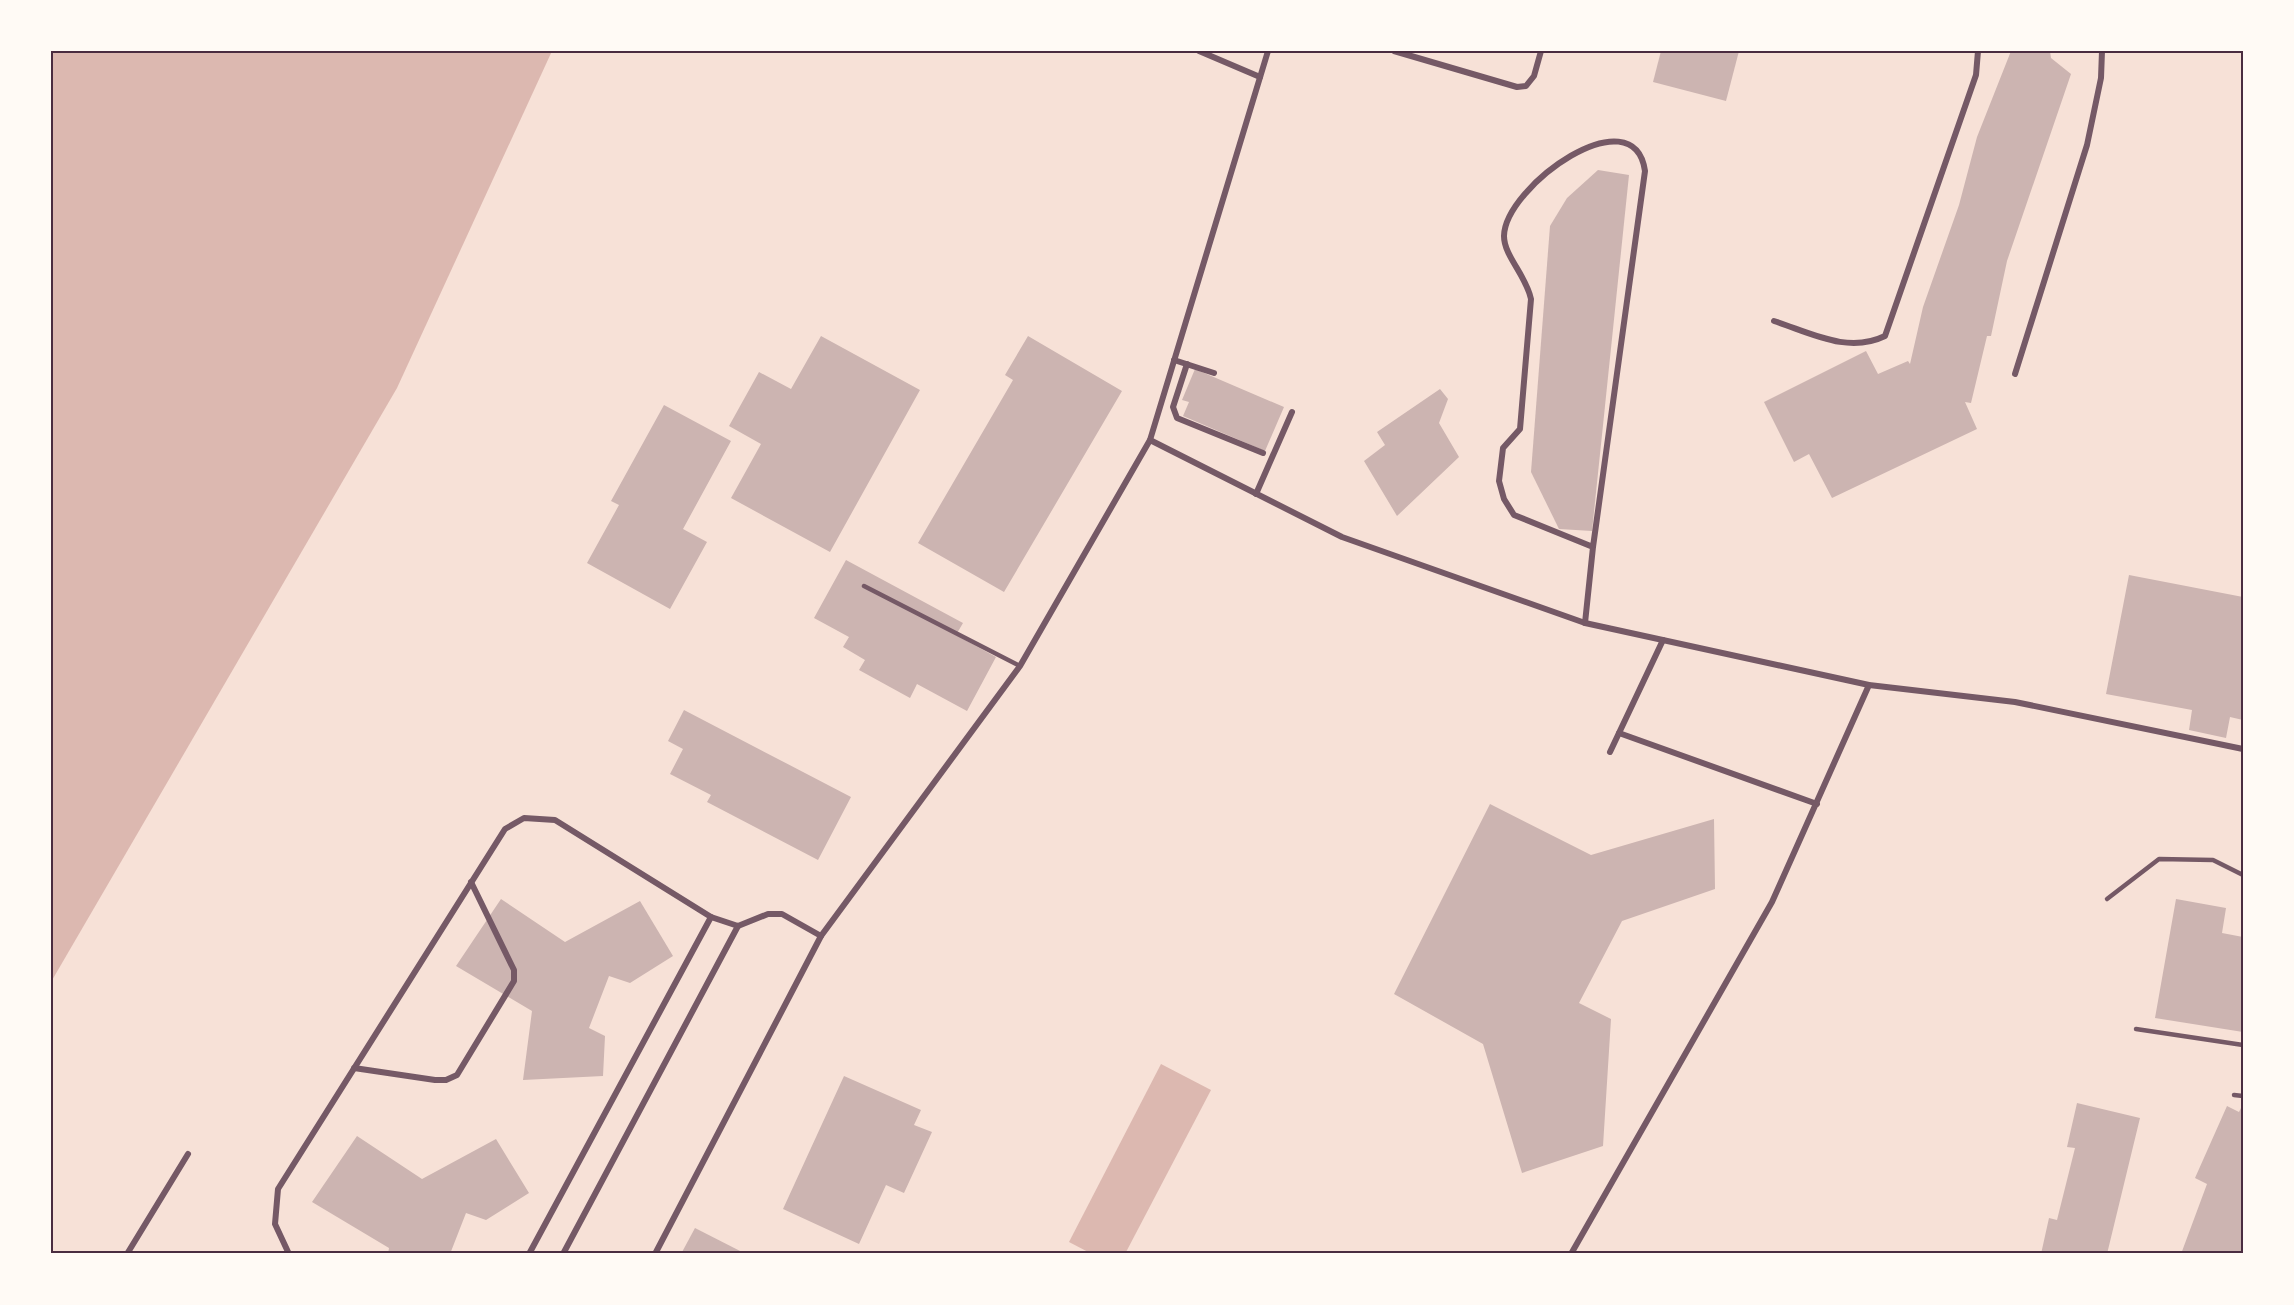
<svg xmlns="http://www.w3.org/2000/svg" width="2294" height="1305" viewBox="0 0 2294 1305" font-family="Lato,sans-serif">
	<rect width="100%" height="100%" fill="#f7e1d7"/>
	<g fill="#dcb8b0">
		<polygon points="51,51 552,51 397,388 51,982"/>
		<polygon points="1161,1064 1211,1090 1125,1254 1092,1254 1069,1242"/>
	</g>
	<g fill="#ccb4b1">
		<polygon points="1661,51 1739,51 1726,101 1653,82"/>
		<polygon points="2011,51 2050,51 2051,58 2071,74 2007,261 1991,336 1987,336 1971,403 1965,402 1977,429 1832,498 1809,454 1794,462 1764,402 1866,351 1878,374 1908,361 1910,364 1923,307 1959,205 1977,137"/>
		<polygon points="1598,170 1629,175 1592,531 1559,529 1531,472 1550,226 1567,198"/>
		<polygon points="821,336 920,390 830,552 731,498 761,444 729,426 759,372 791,389"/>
		<polygon points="1028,336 1122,391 1004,592 918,543 1013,380 1005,375"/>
		<polygon points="1195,369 1284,407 1265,451 1183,416 1189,402 1182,400"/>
		<polygon points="1440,389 1448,399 1439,423 1459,457 1397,516 1364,461 1385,445 1377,432"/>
		<polygon points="664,405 731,441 683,529 707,542 670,609 587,563 619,505 611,501"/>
		<polygon points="846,560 963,623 956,635 996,657 967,711 917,684 910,698 859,670 865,660 843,647 849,637 814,618"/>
		<polygon points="2129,575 2243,597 2243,720 2230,717 2226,738 2189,730 2192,710 2106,694"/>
		<polygon points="684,710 851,797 818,860 707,802 711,795 670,774 683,749 668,741"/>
		<polygon points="1490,804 1591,855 1714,819 1715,889 1622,921 1579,1003 1611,1019 1603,1146 1522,1173 1483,1044 1394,994"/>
		<polygon points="501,899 565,942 640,901 673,956 630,983 609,976 589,1028 605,1036 603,1076 523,1080 532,1011 456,966"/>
		<polygon points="2176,899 2226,908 2222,933 2243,937 2243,1032 2155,1018"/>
		<polygon points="844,1076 921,1110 914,1125 932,1132 904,1193 886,1185 859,1244 783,1209"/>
		<polygon points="2077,1103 2140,1118 2107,1254 2041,1254 2049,1218 2057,1220 2075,1148 2067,1147"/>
		<polygon points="2243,1104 2243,1254 2181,1254 2207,1184 2195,1178 2227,1106 2239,1112"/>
		<polygon points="357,1136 422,1179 496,1139 529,1193 486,1220 466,1213 450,1254 388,1254 389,1248 312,1202"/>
		<polygon points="695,1228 746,1254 681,1254"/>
	</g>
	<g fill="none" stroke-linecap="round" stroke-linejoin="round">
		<g stroke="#755966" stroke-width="4.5">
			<polyline points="864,586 1020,666"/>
			<polyline points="2107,899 2159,859 2213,860 2243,875"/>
			<polyline points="2136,1029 2243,1045"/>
			<polyline points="2234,1095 2243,1096"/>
		</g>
		<g stroke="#755966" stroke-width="6">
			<polyline points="1199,51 1260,77"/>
			<polyline points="1394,51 1517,87 1526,86 1534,76 1541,51"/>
			<path d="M1774 321C1811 333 1848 354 1885 336L1976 75 1978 51"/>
			<polyline points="1174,360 1214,373"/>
			<polyline points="1187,364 1173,407 1177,418 1263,453"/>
			<polyline points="2015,374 2087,145 2101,78 2102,51"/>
			<polyline points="1150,440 1342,537 1585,623 1869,685 2015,702 2243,749"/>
			<polyline points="1256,494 1292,412"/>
			<path d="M1585 623 1593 547 1645 171C1634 94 1505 186 1504 236 1504 256 1526 275 1531 299L1520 429 1503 448 1499 481 1504 499 1514 515 1593 547"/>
			<polyline points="1619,733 1817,804"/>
			<polyline points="1610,752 1663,640"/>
			<polyline points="354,1068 435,1080 446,1080 457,1075 514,981 514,970 471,882"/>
			<polyline points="127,1254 188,1154"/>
			<polyline points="289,1254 275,1224 278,1189 505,829 524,818 555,820 711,917 738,926 768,914 782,914 821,936"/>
			<polyline points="529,1254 711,917"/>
			<polyline points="563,1254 738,926"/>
			<polyline points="655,1254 821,936 1020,666 1150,440 1268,51"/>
			<polyline points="1571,1254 1772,902 1869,685"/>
		</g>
	</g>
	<rect width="2294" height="1305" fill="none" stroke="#fffaf5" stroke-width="105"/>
	<rect x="52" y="52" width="2190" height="1200" fill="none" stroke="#4a2c40" stroke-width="2"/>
</svg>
